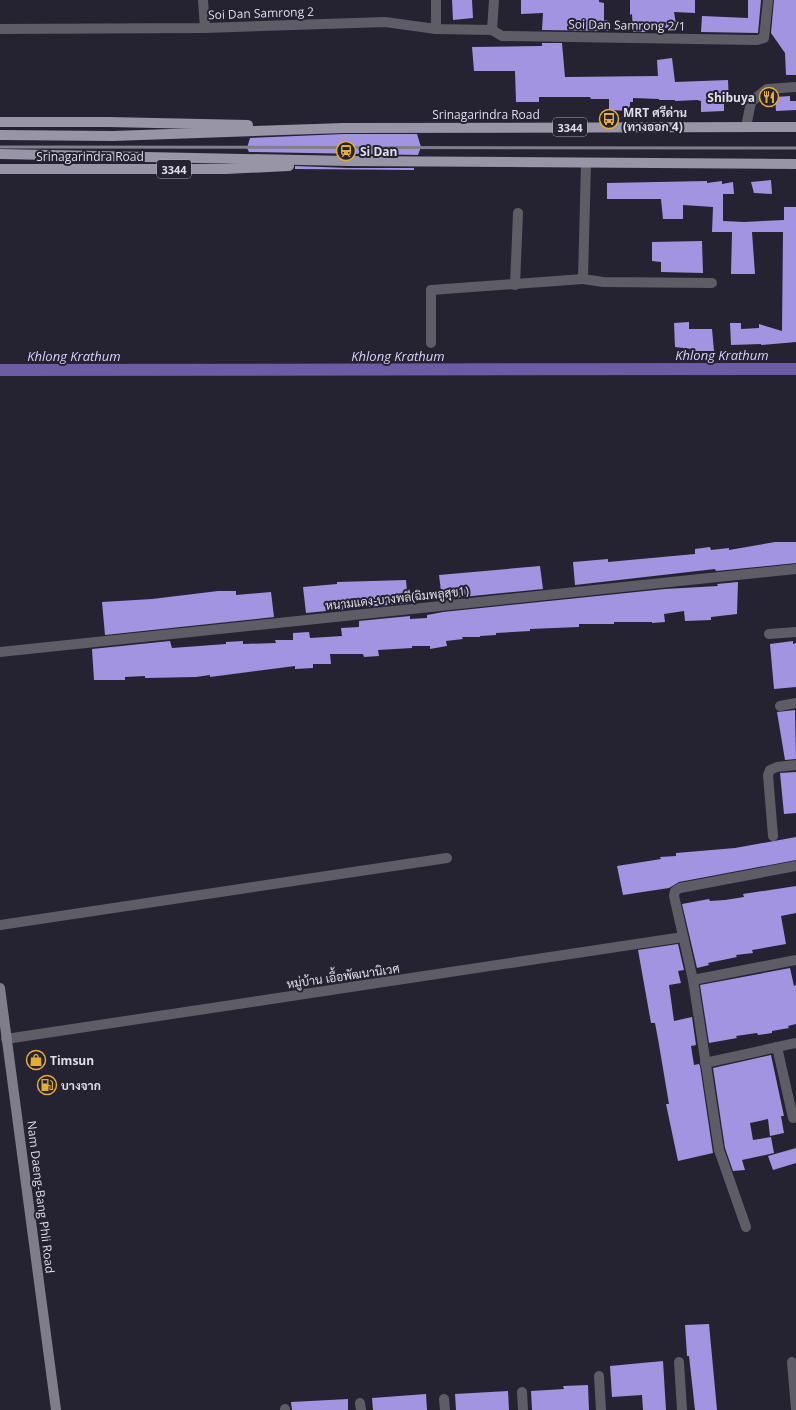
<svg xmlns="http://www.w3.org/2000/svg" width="796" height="1410" viewBox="0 0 796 1410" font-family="'Open Sans',Sarabun,sans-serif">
	<rect width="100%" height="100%" fill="#252232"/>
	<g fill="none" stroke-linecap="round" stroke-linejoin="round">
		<polyline stroke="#6b5ca5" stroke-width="12" points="0,370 796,369"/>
	</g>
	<g fill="#a294e1">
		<polygon points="452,0 472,0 473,18 453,20"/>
		<polygon points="521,0 599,0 599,2 604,3 604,20 610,21 610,31 542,30 543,13 521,14"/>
		<polygon points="630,0 695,0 695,13 674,12 676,24 671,28 647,27 647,32 633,32 632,14 630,15"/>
		<polygon points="748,0 761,0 758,33 701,32 702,16 748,18"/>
		<polygon points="774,0 796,0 796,75 786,75 785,53 771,33"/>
		<polygon points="542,43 562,43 565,77 658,76 657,60 672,58 675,82 728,80 729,102 724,102 724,111 701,112 701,101 697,100 675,101 675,100 659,100 659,99 633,98 633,102 630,102 630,111 609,110 609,99 591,99 590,97 539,97 539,102 516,102 515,71 474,71 472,47 542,46"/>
		<polygon points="790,96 790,101 796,101 796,110 776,111 775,97"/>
		<polygon points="344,134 417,134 421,147 418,155 249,152 247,148 250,138"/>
		<polygon points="295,166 348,168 414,168 414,170 295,169"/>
		<polygon points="771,180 772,194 754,193 751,182"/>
		<polygon points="707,181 707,183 722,181 722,184 733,182 734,194 723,194 723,221 744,222 784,220 784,207 796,207 796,342 761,345 761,344 731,345 730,323 741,323 741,329 759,328 759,324 782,331 783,232 752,232 755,274 731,274 732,232 712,232 713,207 683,205 683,219 663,219 661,199 607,199 607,183"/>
		<polygon points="702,241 703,273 661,272 661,262 652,261 652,242"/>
		<polygon points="689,322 689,329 712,329 714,351 692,351 692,349 675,347 674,323"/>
		<polygon points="775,542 796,542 796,563 716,571 715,569 575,585 573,562 608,559 608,562 673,556 695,554 695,549 710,547 711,550 729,548 729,550"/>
		<polygon points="540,566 543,589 442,599 439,575"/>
		<polygon points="406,580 408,603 306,613 303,587 337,584 337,582"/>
		<polygon points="738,582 737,614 711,617 711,620 685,621 684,611 664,614 665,622 652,623 652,622 614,622 614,624 579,624 579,627 530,629 530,631 496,633 496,635 480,636 480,637 462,637 463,639 446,641 447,646 430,649 430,646 412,646 412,648 378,650 379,656 364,657 363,654 330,654 331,664 313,664 313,668 295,669 295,666 210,677 210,675 196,677 145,678 145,676 125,677 125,680 94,680 92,649 170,641 172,648 226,644 226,642 243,641 243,644 276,643 275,640 293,640 293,633 309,632 310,638 342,636 341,628 359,627 359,621 410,616 410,619 427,618 427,615 443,612 665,589 718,586 717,584"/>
		<polygon points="218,591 236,591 236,595 271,592 274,617 105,635 102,602 152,599"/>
		<polygon points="793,641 793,644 796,643 796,687 774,689 770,644"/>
		<polygon points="795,710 796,759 785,760 777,712"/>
		<polygon points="796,772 796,813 784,814 780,773"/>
		<polygon points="796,837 796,860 679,882 669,888 623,895 617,866 661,859 660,857 676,856 676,853 735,848"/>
		<polygon points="796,886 796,913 781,916 786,944 752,950 753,953 736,955 737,957 708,963 709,965 697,968 682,904 709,899 710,901 725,900 744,897 743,894"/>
		<polygon points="678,944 684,970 678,971 681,983 669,985 674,1021 692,1017 696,1045 691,1046 694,1065 699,1064 700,1066 713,1153 678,1161 666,1104 669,1104 658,1039 655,1023 651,1023 638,950"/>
		<polygon points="790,968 794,986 796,985 796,1024 788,1026 789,1028 772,1031 772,1033 758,1035 757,1033 736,1036 737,1038 709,1043 700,985"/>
		<polygon points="771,1055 784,1116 781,1116 784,1133 770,1136 768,1119 750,1123 753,1140 771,1137 774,1153 742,1160 745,1170 733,1171 725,1148 713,1068"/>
		<polygon points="796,1148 796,1163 773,1170 768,1156"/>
		<polygon points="709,1324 717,1410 695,1410 689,1356 687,1356 685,1325"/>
		<polygon points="663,1361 666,1410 643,1410 642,1395 612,1397 610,1366"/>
		<polygon points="588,1385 589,1410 532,1410 531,1391 564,1389 563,1386"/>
		<polygon points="508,1391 509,1410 456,1410 455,1394"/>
		<polygon points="426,1394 427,1410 373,1410 372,1398"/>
		<polygon points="348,1399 348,1410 292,1410 291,1402"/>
	</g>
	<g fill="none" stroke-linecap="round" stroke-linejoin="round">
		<g stroke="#5e5d66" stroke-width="10">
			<polyline points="203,0 205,28"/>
			<polyline points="436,0 436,29"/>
			<polyline points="0,29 205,28 385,22 436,29 492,30 494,0"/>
			<polyline points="492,30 502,36 757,40 764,38 768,0"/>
			<polyline points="746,127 751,102 767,89 796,87"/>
			<polyline points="586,163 583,279 603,282 712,283"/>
			<polyline points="515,285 518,213"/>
			<polyline points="431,343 431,290 583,279"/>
			<polyline points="769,634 796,632"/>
			<polyline points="0,652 796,569"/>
			<polyline points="780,706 796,703"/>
			<polyline points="773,836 768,775 770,770 777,767 796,765"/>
			<polyline points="0,925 447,858"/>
			<polyline points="693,980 796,960"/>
			<polyline points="6,1039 683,937"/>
			<polyline points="777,1047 793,1118"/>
			<polyline points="705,1063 796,1043"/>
			<polyline points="746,1227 719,1150 693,980 674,896 675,891 680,888 796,866"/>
			<polyline points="679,1362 682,1410"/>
			<polyline points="792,1362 796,1409"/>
			<polyline points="599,1376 601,1410"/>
			<polyline points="522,1392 523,1410"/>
			<polyline points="444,1399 445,1410"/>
			<polyline points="360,1403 361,1410"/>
			<polyline points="285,1409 285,1410"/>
		</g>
		<polyline stroke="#7f7d8a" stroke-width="10" points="0,988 56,1410"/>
		<g stroke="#9795a6" stroke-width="10">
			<polyline points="0,122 109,122 248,125"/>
			<polyline points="0,135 113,136 344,128 796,127"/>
			<polyline points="0,154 348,161 796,164"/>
			<polyline points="0,169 226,169 289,166"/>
		</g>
		<polyline stroke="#817f8c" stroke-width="3" points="0,147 796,148"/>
	</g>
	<defs>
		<g id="restaurant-ring" transform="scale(1)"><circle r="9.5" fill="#252232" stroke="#e5ad36" stroke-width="1.5"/><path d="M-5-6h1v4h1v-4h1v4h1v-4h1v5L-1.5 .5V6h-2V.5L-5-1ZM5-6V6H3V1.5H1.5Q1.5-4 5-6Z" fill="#e5ad36"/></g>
		<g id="bus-ring" transform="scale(1)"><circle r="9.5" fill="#252232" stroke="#e5ad36" stroke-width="1.5"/><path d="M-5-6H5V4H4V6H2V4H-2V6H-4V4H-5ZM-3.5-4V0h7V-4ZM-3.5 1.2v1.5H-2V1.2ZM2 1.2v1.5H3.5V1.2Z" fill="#e5ad36"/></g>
		<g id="station-ring" transform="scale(1)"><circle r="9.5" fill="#252232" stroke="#e5ad36" stroke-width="1.5"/><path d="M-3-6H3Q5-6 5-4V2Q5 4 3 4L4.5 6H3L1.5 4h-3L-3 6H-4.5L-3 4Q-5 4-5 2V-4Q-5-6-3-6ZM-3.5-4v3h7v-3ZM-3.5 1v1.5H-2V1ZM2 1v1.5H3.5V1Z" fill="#e5ad36"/></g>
		<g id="shop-ring" transform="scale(1)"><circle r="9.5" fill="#252232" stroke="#e5ad36" stroke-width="1.5"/><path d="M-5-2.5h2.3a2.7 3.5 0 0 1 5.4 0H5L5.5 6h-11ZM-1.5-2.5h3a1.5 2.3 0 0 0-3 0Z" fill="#e5ad36"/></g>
		<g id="fuel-ring" transform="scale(1)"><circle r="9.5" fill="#252232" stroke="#e5ad36" stroke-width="1.5"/><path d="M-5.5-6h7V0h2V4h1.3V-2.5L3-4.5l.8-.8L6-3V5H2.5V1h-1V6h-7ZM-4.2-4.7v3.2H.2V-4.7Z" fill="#e5ad36"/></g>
	</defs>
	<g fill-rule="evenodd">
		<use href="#restaurant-ring" x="769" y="97"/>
		<use href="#bus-ring" x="609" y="119"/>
		<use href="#station-ring" x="346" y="151"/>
		<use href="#shop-ring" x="36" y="1060"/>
		<use href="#fuel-ring" x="47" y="1085"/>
	</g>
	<g text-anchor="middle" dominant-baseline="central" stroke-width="4" stroke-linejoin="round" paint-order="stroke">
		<g fill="#252232" stroke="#a7a6b2" stroke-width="1">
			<rect x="553" y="118" width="34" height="18" rx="3"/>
			<rect x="157" y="160" width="34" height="18" rx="3"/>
		</g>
		<g font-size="11" font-weight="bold" fill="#dfdee9">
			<text x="570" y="127">3344</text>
			<text x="174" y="169">3344</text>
		</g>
		<g font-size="12" fill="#dfdee9" stroke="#252232">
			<text transform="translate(261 13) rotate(-2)">Soi Dan Samrong 2</text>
			<text transform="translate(627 25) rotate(1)">Soi Dan Samrong 2/1</text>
			<text x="486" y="114">Srinagarindra Road</text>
			<text x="90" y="156">Srinagarindra Road</text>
			<text transform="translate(397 598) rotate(-6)">หนามแดง-บางพลี(ฉิมพลูสุข1)</text>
			<text transform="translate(343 976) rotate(-8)">หมู่บ้าน เอื้อพัฒนานิเวศ</text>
			<text transform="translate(41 1197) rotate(83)">Nam Daeng-Bang Phli Road</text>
		</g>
		<g font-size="12" font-weight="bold" fill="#dfdee9" stroke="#252232" text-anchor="start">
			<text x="755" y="97" text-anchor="end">Shibuya</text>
			<text x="623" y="112">MRT ศรีด่าน<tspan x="623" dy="14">(ทางออก 4)</tspan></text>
			<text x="360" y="151">Si Dan</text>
			<text x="50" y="1060">Timsun</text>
			<text x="61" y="1085">บางจาก</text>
		</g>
		<g font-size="13" font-style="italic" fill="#d7d2fb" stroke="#252232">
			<text x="722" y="355">Khlong Krathum</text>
			<text x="74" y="356">Khlong Krathum</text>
			<text x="398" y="356">Khlong Krathum</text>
		</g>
	</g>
</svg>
